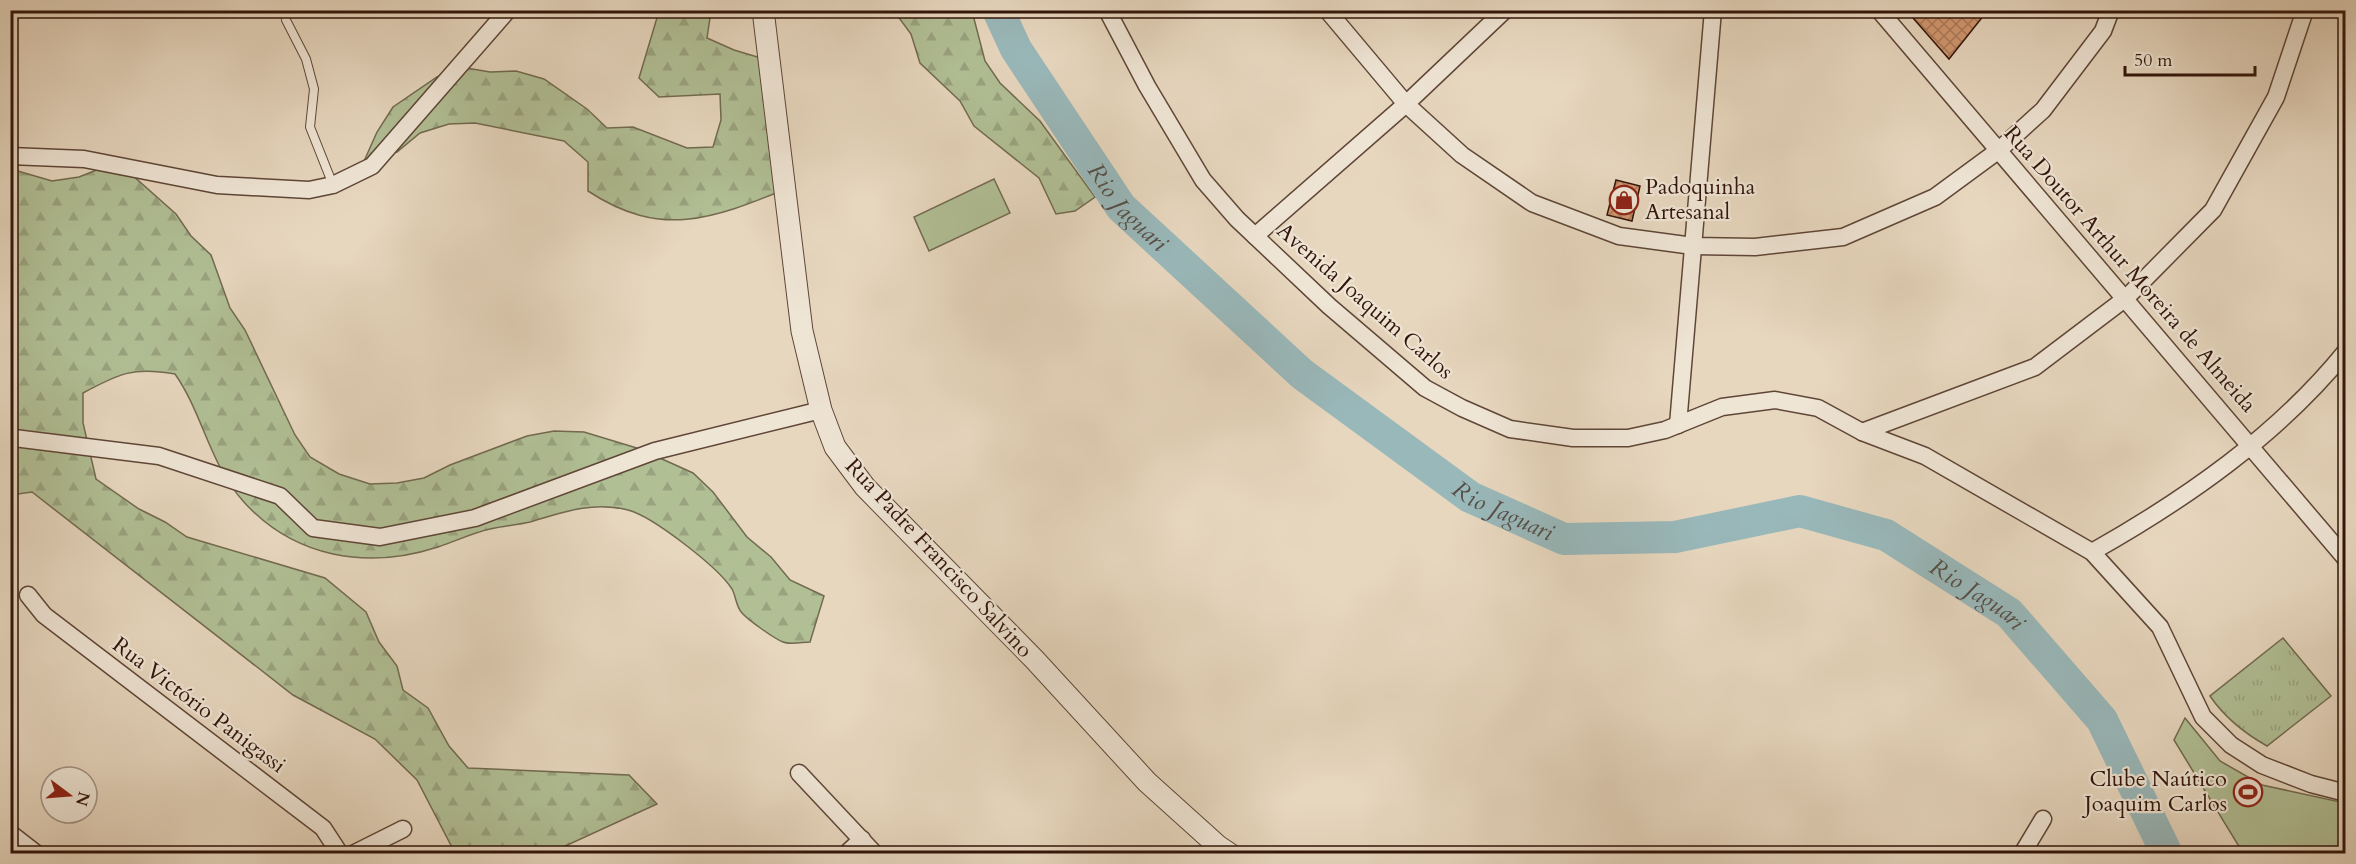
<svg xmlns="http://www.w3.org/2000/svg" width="2356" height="864" viewBox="0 0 2356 864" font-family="Cardo,serif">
	<defs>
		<pattern id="grass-tufts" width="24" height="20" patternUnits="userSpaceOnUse" patternTransform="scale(1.5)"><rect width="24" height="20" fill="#b1bf95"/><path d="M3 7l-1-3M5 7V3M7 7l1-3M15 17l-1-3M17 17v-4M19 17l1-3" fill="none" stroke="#99a37f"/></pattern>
		<pattern id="forest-firs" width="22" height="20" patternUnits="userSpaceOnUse" patternTransform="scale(1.5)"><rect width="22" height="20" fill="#b1bf95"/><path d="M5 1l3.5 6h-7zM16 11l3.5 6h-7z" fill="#99a37f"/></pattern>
		<pattern id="building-cross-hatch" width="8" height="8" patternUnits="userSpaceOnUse" patternTransform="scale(1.5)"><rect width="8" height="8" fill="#d29770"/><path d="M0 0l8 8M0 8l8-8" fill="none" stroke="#ab7a5a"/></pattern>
	</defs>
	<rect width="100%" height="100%" fill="#e7d7bf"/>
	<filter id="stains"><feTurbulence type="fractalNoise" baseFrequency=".00333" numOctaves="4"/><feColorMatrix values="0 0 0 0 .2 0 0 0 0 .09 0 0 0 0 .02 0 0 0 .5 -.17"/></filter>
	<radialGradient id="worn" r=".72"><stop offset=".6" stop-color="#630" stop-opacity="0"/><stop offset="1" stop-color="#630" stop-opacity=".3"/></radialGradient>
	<path fill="url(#grass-tufts)" stroke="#726a50" stroke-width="1.5" d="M2283 638 2331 696 2267 746C2244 733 2225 718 2210 696Z"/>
	<g fill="url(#forest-firs)" stroke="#726a50" stroke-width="1.5">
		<path d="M659 11H711L707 38 734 50 761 58 786 189C712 219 661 239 588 191V162L564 141 475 123 449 124 420 133 397 152 365 159 377 132 393 107 437 77 461 67 490 72 516 71 544 79 587 109 607 128 633 127 687 148 713 147 721 120 720 94 659 97 639 78Z"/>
		<polygon points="894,11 972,11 985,61 1000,83 1040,121 1095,197 1075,211 1056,214 1039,178 974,126 960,101 920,63 911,34"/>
		<path d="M104 167 132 175 176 214 191 236 211 255 230 308 245 330 295 435 310 457 339 474 370 484 397 483 424 478 450 465 527 436 554 431 584 432 640 449 693 473 713 492 747 537 771 557 790 580 824 596 810 642C803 642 790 645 783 642 775 639 748 620 742 613 736 607 736 596 732 589 718 567 652 516 628 510 593 501 563 512 530 522 517 525 503 526 490 529 472 533 456 541 438 547 367 570 294 558 243 501 209 463 203 414 175 374 133 367 120 373 83 393V423L96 479 139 509 165 522 187 537 325 578 366 612 379 642 397 666 403 690 428 708 449 746 468 768 629 775 657 804 550 853H455L417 780 375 739 293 695 32 492 11 495V169L52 181 79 177Z"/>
	</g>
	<g fill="#b1bf95" stroke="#726a50" stroke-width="1.5">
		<polygon points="994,179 1010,213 929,251 914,217"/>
		<polygon points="2185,718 2220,761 2262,785 2345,803 2345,853 2243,853 2174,740"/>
	</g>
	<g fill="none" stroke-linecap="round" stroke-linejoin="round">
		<path stroke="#99b8ba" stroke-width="32" id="s1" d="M998 10 1016 49 1121 207 1302 374 1470 497 1564 539 1675 537 1800 511 1886 535 2009 613 2102 720 2167 854"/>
	</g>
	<g fill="url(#building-cross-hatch)" stroke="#32150a" stroke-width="1.5">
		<polygon points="1906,10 1988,10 1949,59"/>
		<polygon points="1616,180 1640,186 1632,221 1607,215"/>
	</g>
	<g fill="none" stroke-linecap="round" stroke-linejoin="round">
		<g stroke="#5f4637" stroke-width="10">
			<polyline id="service" points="286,20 306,59 314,89 310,127 333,185"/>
		</g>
		<g stroke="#5f4637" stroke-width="19">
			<g id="minor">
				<polyline points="1107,10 1147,86 1203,180 1237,219 1329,306 1425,388 1462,408 1510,429 1573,438 1628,438 1665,430 1722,407 1775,400 1818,408 1862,432 1925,456 2092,552 2160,627 2203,717 2231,745 2262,765 2311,784 2346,793"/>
				<polyline points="1327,10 1406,104 1462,155 1532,203 1619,236 1693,246 1755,247 1843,237 1935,197 1999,150 2043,110 2103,31 2111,10"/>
				<polyline points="1879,10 2346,559"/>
				<polyline points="10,156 84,159 217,185 309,190 333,185 372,166 508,10"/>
				<polyline points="1255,236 1406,104 1505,10"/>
				<polyline points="1678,425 1713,10"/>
				<polyline points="1862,432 2035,367 2126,298 2213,210 2276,97 2305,10"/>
				<polyline points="14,438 159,456 280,496 313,528 380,537 475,518 655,451 821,410"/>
				<path d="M2092 552C2186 499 2278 435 2346 351"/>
				<polyline points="28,595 44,615 323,828 340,854"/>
				<polyline points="799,773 875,854"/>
				<polyline points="10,833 37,854"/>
				<polyline points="353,854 403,829"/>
				<polyline points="846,854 862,839"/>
				<polyline points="2022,854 2043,819"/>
			</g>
		</g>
		<g stroke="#5f4637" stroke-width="23">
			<polyline id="tertiary" points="763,10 802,331 821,410 835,447 865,487 1034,659 1147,782 1218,846 1230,854"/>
		</g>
		<use href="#service" stroke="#efe5d5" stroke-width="8"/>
		<use href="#minor" stroke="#efe5d5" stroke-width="16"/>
		<use href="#tertiary" stroke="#efe5d5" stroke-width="21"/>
	</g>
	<defs>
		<g id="shop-ring" transform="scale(1.5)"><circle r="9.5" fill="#efe5d5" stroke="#8f2418" stroke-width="1.5"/><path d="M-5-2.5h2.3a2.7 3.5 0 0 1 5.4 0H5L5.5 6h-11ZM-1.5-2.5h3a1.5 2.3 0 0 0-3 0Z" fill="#8f2418"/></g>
		<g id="stadium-ring" transform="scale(1.5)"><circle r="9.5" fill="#efe5d5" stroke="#8f2418" stroke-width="1.5"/><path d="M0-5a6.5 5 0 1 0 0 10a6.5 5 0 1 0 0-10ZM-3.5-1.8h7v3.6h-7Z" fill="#8f2418"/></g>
	</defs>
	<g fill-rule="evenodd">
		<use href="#shop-ring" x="1624" y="200"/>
		<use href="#stadium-ring" x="2248" y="792"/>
	</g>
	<g text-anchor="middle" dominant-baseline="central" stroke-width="4.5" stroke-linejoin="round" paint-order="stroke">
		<g font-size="22" fill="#32150a" stroke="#efe5d5" text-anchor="start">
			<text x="1645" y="187">Padoquinha<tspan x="1645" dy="25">Artesanal</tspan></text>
			<text x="2227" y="779" text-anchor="end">Clube Naútico<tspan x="2227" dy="25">Joaquim Carlos</tspan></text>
		</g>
		<g font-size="22" fill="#32150a" stroke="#efe5d5">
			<text transform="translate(2130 269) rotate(49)">Rua Doutor Arthur Moreira de Almeida</text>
			<text transform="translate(1365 301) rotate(41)">Avenida Joaquim Carlos</text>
			<text transform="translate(939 558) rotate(47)">Rua Padre Francisco Salvino</text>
			<text transform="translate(199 705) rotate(37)">Rua Victório Panigassi</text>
		</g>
		<g font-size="24" font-style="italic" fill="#564e48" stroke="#efe5d5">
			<text stroke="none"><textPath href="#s1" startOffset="237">Rio Jaguari</textPath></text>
			<text stroke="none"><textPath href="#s1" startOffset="723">Rio Jaguari</textPath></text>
			<text stroke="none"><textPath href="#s1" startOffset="1227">Rio Jaguari</textPath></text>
		</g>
	</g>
	<rect width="2356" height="864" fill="none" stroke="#e7d7bf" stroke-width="36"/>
	<rect x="12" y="12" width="2332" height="840" fill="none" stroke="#32150a" stroke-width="3"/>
	<rect x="18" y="18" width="2320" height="828" fill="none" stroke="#32150a" stroke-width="1.5"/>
	<g transform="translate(69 795) rotate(106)"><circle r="28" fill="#efe5d5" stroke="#a39284" stroke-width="1.5"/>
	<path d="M0-4.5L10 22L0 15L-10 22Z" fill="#8f2418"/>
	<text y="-9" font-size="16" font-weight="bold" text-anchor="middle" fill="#32150a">N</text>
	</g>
	<path d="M2125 66v9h130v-9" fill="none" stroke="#32150a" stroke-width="3"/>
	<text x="2134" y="66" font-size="18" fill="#32150a" stroke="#efe5d5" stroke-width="4.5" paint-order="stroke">50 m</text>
	<rect width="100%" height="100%" filter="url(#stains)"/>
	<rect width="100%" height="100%" fill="url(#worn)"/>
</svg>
